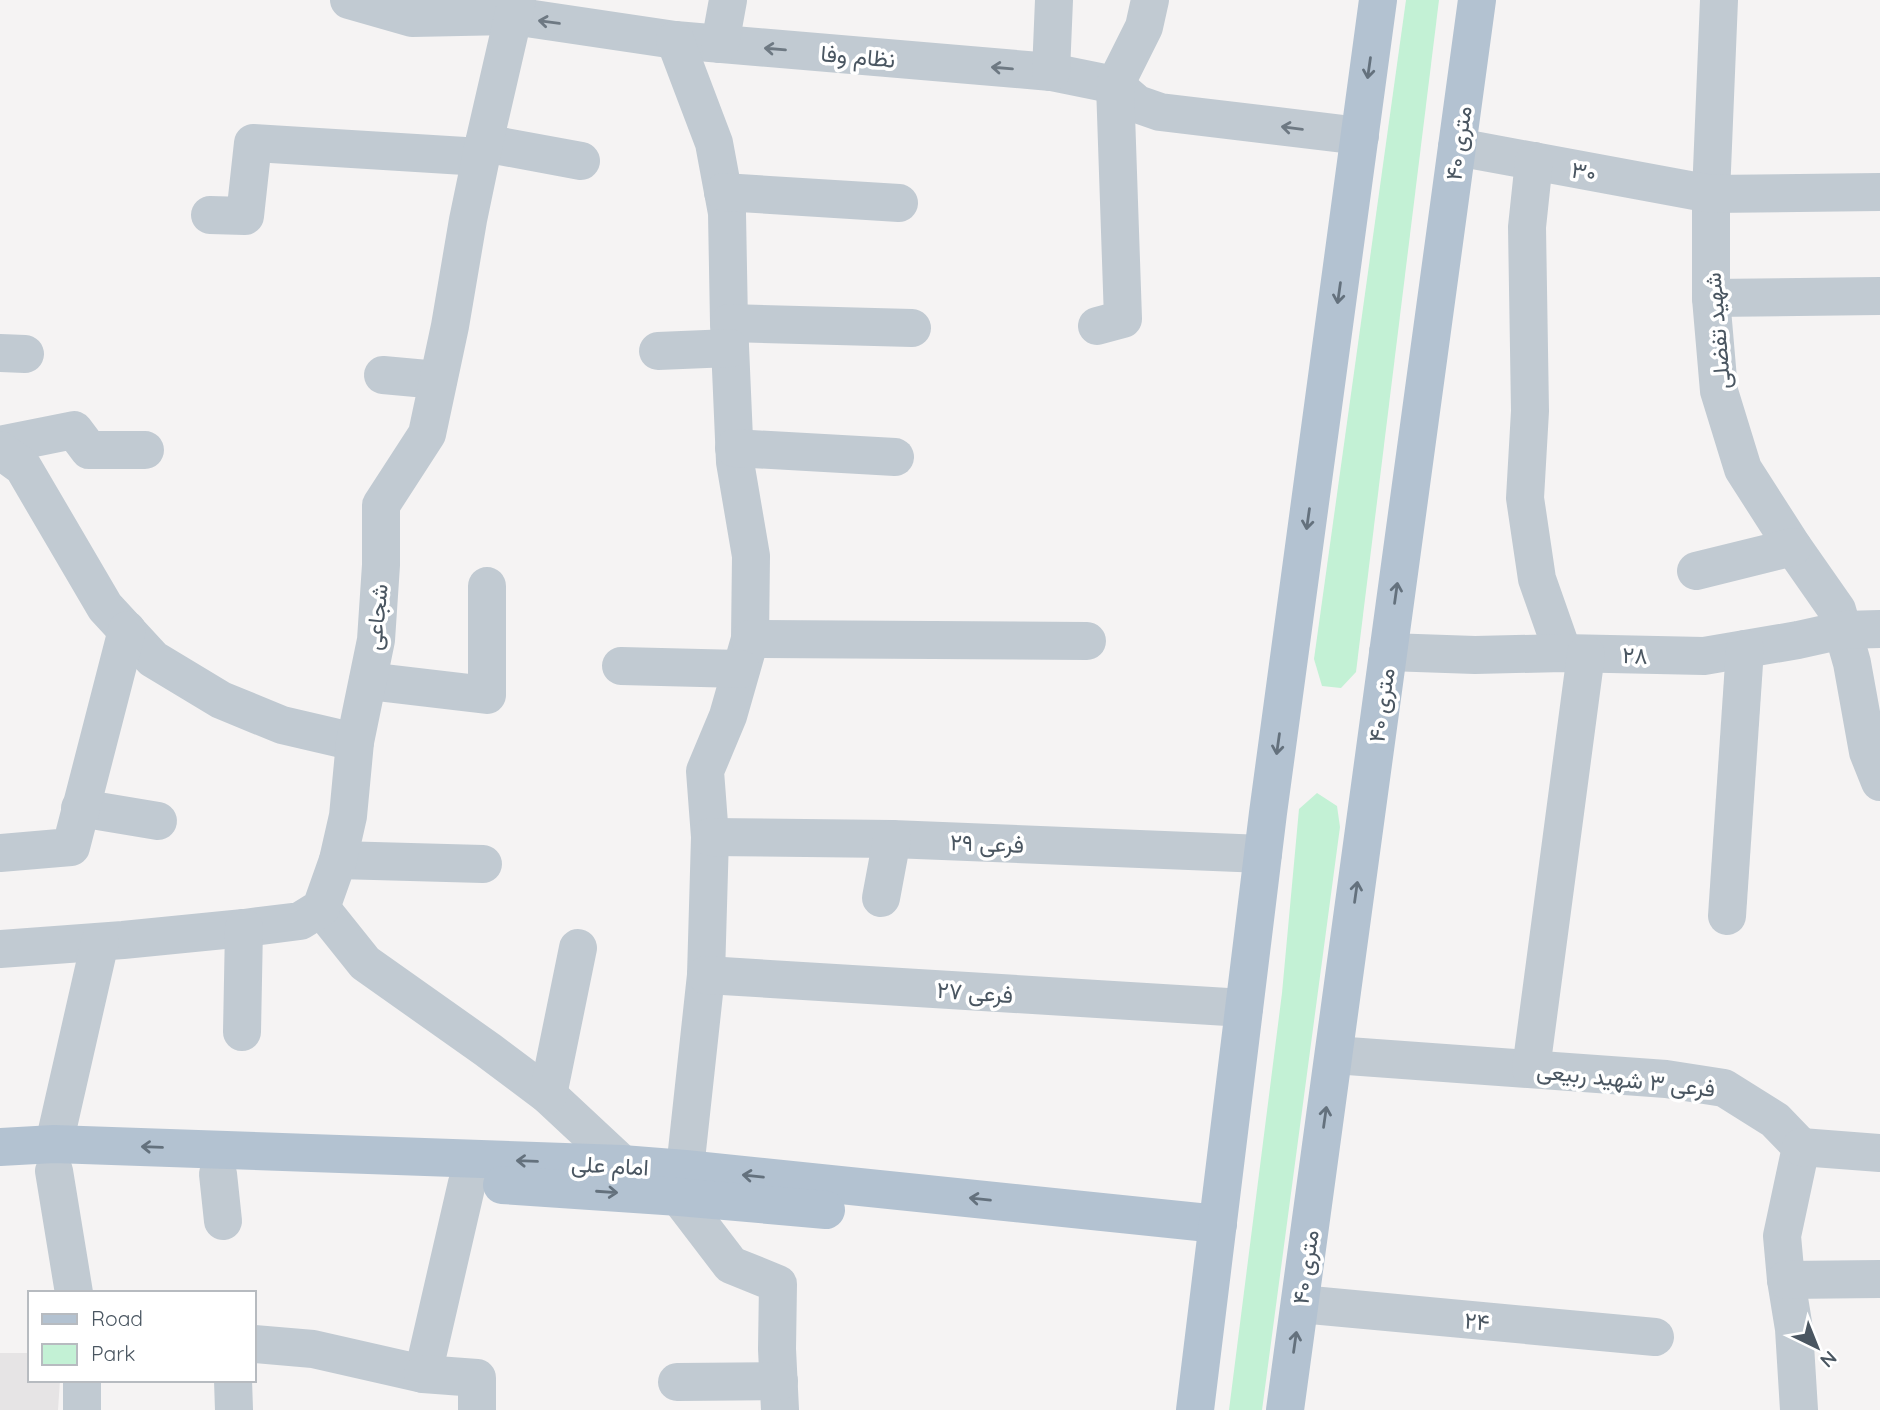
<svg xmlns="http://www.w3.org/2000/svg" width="1880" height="1410" viewBox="0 0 1880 1410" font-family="Quicksand,Vazirmatn,sans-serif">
	<rect width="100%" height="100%" fill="#f5f3f3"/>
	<polygon fill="#e6e4e5" points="0,1353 30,1353 30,1380 60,1380 58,1410 0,1410"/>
	<g fill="#c3f1d5">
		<polygon points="1406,0 1439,0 1356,672 1341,688 1322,686 1314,659"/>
		<polygon points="1317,793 1337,806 1340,827 1262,1410 1229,1410 1282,993 1299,809"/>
	</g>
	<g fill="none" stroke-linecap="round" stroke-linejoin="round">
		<g stroke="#c1cad2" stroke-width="38">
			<polyline points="349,0 412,18 513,16 675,40 1051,72 1115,85 1137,104 1160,112 1360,136"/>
			<polyline points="1719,0 1711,194 1711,298 1719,391 1743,469 1793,547 1837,610 1852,663 1868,752 1880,782"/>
			<polyline points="675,40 714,143 727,213 729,323 735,462 751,556 750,639 728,716 705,771 710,837 706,975 685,1169"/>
			<polyline points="720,44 728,0"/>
			<polyline points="1051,72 1054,0"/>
			<polyline points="484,143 581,161"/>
			<polyline points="1457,147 1711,194 1880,192"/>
			<polyline points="1534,161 1527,227 1530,411 1525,498 1537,579 1563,653"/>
			<polyline points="723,192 899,203"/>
			<polyline points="210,215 245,216 253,143 481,157"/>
			<polyline points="1711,298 1880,296"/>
			<polyline points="729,323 912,328"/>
			<polyline points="1097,326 1123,319 1115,85 1144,27 1150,0"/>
			<polyline points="658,351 730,348"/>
			<polyline points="0,353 25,354"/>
			<polyline points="383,375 438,380"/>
			<polyline points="0,445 74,430 89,450 145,450"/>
			<polyline points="734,448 895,457"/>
			<polyline points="0,450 23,467 105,607 153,659 221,700 282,725 355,742"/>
			<polyline points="1696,571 1793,547"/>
			<polyline points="750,639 1087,641"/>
			<polyline points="1388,652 1475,655 1563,653 1704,656 1798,640 1843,630 1880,629"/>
			<polyline points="621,666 741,669"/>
			<polyline points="368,681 487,695 487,586"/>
			<polyline points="80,808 158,821"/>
			<polyline points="710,837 892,839 1263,854"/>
			<polyline points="0,853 71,847 127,630"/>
			<polyline points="338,860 483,864"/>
			<polyline points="881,898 892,839"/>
			<polyline points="321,908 365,963 488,1050 548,1095 622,1164"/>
			<polyline points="1727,916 1745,649"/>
			<polyline points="0,949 123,940 244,928 300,921 321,908 338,860 348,816 355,742 376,640 381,565 381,505 427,434 450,326 468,220 484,143 517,0"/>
			<polyline points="706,975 1244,1008"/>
			<polyline points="242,1032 244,928"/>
			<polyline points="1334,1055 1666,1079 1724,1088 1775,1120 1801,1147 1782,1236 1786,1280 1794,1329 1799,1410"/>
			<polyline points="1531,1069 1586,654"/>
			<polyline points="548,1095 578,948"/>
			<polyline points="54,1144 100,942"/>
			<polyline points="1801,1147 1880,1153"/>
			<polyline points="54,1171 74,1293"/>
			<polyline points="218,1174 223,1221"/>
			<polyline points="679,1197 731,1265 778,1284 777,1349 780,1410"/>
			<polyline points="1786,1280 1880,1279"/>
			<polyline points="1300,1304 1655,1337"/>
			<polyline points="254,1344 313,1349 423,1374 467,1183"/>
			<polyline points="423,1374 477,1378 477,1410"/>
			<polyline points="82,1380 82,1410"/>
			<polyline points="233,1380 234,1410"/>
			<polyline points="677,1382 779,1381"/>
		</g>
		<g stroke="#b3c2d1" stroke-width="38">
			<polyline points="0,1147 54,1144 622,1164 685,1169 1218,1224"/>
			<polyline points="502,1185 679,1197 826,1210"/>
			<polyline points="1195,1410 1268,813 1378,0"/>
			<polyline points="1285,1410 1477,0"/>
		</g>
	</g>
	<defs><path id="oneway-shaft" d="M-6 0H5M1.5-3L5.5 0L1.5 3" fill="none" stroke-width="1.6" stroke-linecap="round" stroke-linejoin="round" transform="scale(1.75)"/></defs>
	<g stroke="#6e7983">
		<use href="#oneway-shaft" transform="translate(549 22) rotate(-172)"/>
		<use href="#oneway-shaft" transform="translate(775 49) rotate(-175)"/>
		<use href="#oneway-shaft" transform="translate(1002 68) rotate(-175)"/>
		<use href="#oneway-shaft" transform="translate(1292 128) rotate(-173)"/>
	</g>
	<g stroke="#64717d">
		<use href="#oneway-shaft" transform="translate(1369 68) rotate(98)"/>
		<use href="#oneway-shaft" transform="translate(1339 293) rotate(98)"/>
		<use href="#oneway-shaft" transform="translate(1308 519) rotate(98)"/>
		<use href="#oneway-shaft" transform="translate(1396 593) rotate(-82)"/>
		<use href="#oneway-shaft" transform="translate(1278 744) rotate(98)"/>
		<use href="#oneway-shaft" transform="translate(1356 892) rotate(-82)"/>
		<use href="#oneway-shaft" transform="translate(1325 1117) rotate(-82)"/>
		<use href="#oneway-shaft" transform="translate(152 1147) rotate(-178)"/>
		<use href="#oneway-shaft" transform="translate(527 1161) rotate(-178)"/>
		<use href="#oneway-shaft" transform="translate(753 1176) rotate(-174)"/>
		<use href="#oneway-shaft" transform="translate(607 1192) rotate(4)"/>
		<use href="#oneway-shaft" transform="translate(980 1199) rotate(-174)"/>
		<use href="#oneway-shaft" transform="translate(1295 1342) rotate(-82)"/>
	</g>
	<g text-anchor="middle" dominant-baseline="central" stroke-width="7" stroke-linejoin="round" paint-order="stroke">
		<g font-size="23" fill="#4a5661" stroke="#fff">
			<text transform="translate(858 56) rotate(5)">نظام وفا</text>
			<text transform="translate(1458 143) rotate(-82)">۴۰ متری</text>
			<text transform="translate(1584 171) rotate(10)">۳۰</text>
			<text transform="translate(1717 331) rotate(-95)">شهید تفضلی</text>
			<text transform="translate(376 617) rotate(-84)">شجاعی</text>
			<text transform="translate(1635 655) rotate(2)">۲۸</text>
			<text transform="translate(1381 705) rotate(-82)">۴۰ متری</text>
			<text transform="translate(987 843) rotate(2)">فرعی ۲۹</text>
			<text transform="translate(975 992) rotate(4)">فرعی ۲۷</text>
			<text transform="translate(1626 1079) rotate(6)">فرعی ۳ شهید ربیعی</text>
			<text transform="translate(610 1165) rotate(3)">امام علی</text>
			<text transform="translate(1305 1267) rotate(-82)">۴۰ متری</text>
			<text transform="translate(1477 1321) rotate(5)">۲۴</text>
		</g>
	</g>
	<rect x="28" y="1291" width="228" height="91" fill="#ffffff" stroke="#b7bbc0" stroke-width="2"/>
	<rect x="42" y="1314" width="35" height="10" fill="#b3c2d1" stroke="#b7bbc0" stroke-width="2"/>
	<text x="91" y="1326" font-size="21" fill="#4a5661">Road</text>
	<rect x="42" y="1344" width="35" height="21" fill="#c3f1d5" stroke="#b7bbc0" stroke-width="2"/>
	<text x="91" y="1361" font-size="21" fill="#4a5661">Park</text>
	<g transform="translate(1817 1347) rotate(137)" stroke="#ffffff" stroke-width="5" paint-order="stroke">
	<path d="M0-5L12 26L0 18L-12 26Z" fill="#4a5661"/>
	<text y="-10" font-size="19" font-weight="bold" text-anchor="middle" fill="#4a5661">N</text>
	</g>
</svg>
